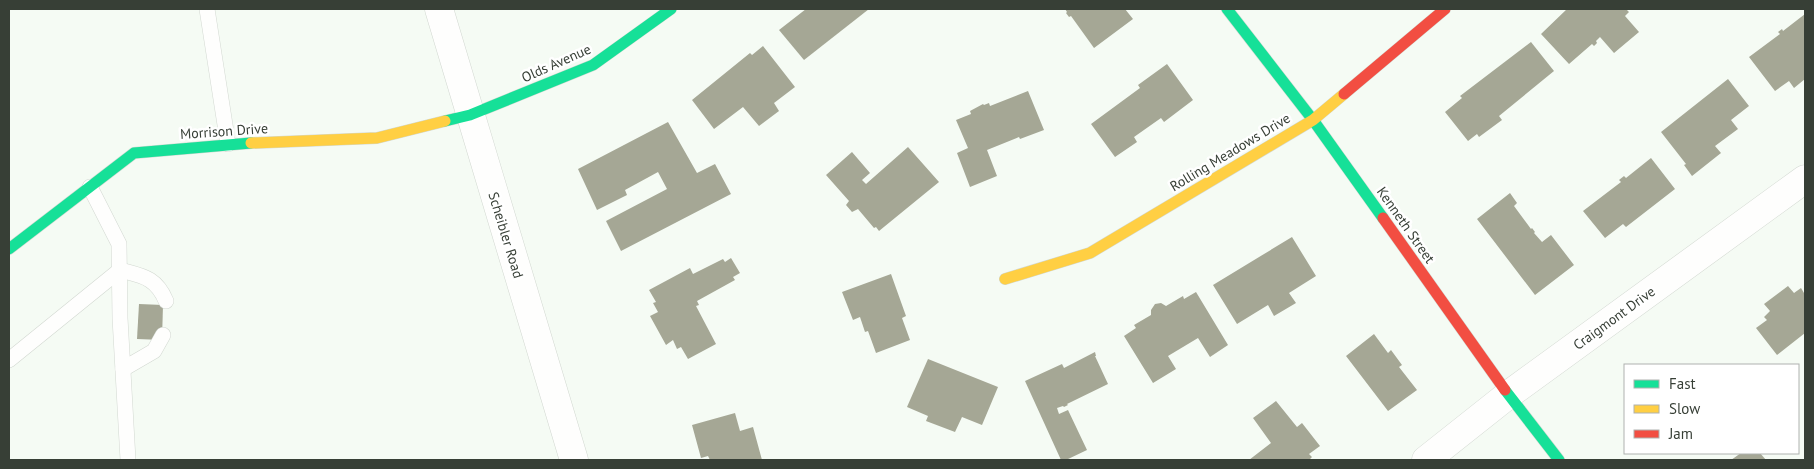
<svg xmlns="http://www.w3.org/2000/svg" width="1814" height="469" viewBox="0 0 1814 469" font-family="'PT Sans',sans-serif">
	<rect width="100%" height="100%" fill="#f5fbf4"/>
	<g fill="#a5a795">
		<polygon points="806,9 869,9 804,60 779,30"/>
		<polygon points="1065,9 1125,9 1133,19 1094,48 1071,16 1069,17 1066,13 1067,12"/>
		<polygon points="1567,9 1626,9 1629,12 1625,16 1639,32 1614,53 1600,37 1596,41 1597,43 1594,46 1592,44 1569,64 1541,34"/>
		<polygon points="1805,14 1805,79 1794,88 1789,81 1775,91 1749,57 1780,34 1778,32 1782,29 1783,31"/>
		<polygon points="1531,42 1554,71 1499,116 1502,120 1479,137 1477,134 1468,141 1445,112 1462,98 1460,96"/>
		<polygon points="763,46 795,87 774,103 779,111 759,126 743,107 714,129 692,100 750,53 752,55"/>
		<polygon points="1167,64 1193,100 1164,122 1161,118 1134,137 1137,142 1115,157 1091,124 1140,88 1138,85"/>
		<polygon points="1728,79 1749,106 1731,120 1738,129 1715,146 1721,153 1692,176 1684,165 1686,164 1661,132"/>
		<polygon points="1028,91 1044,130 1020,139 1019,137 987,150 997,176 970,187 957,153 968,148 956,120 971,114 970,111 983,104 984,105 989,103 990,106"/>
		<polygon points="668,122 697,173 715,164 731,194 621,251 606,221 667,189 658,172 625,190 627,195 597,210 578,169"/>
		<polygon points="908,147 939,182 879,231 876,227 874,228 858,209 852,212 846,205 849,201 826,175 852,152 870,173 862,180 866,184"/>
		<polygon points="1651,158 1675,189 1626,227 1623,224 1605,238 1583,211 1621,182 1619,180 1624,176 1626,178"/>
		<polygon points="1510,193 1517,203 1514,206 1531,229 1532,228 1535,232 1534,233 1542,242 1551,235 1574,265 1535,295 1477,219"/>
		<polygon points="1292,237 1316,276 1289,293 1296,303 1274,316 1268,305 1237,324 1213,285"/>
		<polygon points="731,258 740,273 733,277 735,280 697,301 699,305 696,306 716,344 688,359 681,347 677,349 673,340 666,345 650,316 658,312 653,303 656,302 649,290 690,268 693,274 723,259 725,262"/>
		<polygon points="891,274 906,316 902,318 910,340 876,353 868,331 865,332 860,317 853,320 842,292"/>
		<polygon points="1788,286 1794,293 1801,288 1804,293 1805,291 1805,333 1777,355 1756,328 1767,320 1764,317 1770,311 1764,304"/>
		<polygon points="1196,292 1228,345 1210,357 1198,338 1168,356 1176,369 1153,383 1124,336 1136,328 1134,325 1151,315 1151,310 1155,304 1161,303 1166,306 1183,296 1184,299"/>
		<polygon points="139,304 163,305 162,340 137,339"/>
		<polygon points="1374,334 1388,353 1391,350 1402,365 1399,367 1417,390 1388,411 1346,356"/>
		<polygon points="1095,352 1096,356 1095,356 1108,384 1067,404 1068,405 1064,407 1063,406 1057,408 1059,414 1068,410 1087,450 1066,460 1061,460 1025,381 1062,364 1064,368"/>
		<polygon points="928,359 998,387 982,425 962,417 955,432 926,421 928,416 907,407"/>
		<polygon points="1276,401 1297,427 1302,423 1320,446 1309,454 1312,457 1309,460 1249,460 1271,443 1253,418"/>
		<polygon points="735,413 740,431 753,427 762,460 710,460 708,456 701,458 692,425"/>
		<polygon points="1741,453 1760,453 1766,460 1731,460"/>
	</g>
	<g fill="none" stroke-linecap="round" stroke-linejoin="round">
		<g stroke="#d2d8d1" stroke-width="16">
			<g id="lane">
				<polyline points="207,9 228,144"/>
				<polyline points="90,187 119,244 120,318 128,460"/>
				<path d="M9 360 120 270C142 276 156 277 166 301"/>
				<polyline points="123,369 154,351 163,335"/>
			</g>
		</g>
		<g stroke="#d2d8d1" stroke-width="29">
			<g id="street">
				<polyline points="439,9 574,460"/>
				<polyline points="1426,460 1508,395 1805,179"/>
			</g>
		</g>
		<g stroke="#d2d8d1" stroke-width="12">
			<g id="fast">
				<polyline points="1227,9 1313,120 1383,218"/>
				<polyline points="445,121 470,115 593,65 671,9"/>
				<polyline points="9,249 134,153 251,143"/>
				<polyline points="1505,390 1559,460"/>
			</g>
		</g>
		<g stroke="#d2d8d1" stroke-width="12">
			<g id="slow">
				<polyline points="251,143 377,138 445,121"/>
				<polyline points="1005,279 1090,253 1313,120 1344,94"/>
			</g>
		</g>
		<g stroke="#d2d8d1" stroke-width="12">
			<g id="jam">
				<polyline points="1344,94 1445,9"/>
				<polyline points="1383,218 1505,390"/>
			</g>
		</g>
		<use href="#lane" stroke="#fefefd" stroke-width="15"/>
		<use href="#street" stroke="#fefefd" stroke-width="28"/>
		<use href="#fast" stroke="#16e098" stroke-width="11"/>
		<use href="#slow" stroke="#ffcf43" stroke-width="11"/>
		<use href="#jam" stroke="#f24e42" stroke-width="11"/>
	</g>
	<g text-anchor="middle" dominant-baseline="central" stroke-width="5" stroke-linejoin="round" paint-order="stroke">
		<g font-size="14" fill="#373f36" stroke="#fff">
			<text transform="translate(556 63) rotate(-24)">Olds Avenue</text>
			<text transform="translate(224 131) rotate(-4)">Morrison Drive</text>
			<text transform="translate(1230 152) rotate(-31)">Rolling Meadows Drive</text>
			<text transform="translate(1406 225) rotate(55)">Kenneth Street</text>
			<text transform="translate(506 235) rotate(73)">Scheibler Road</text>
			<text transform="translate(1614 318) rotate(-36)">Craigmont Drive</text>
		</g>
	</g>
	<rect width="1814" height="469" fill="none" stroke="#373f36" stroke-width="20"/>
	<rect x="1624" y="364" width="175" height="90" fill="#ffffff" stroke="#afb2af"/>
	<rect x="1634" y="380" width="25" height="8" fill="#16e098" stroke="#afb2af"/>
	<text x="1669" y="389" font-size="15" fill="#373f36">Fast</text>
	<rect x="1634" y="405" width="25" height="8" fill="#ffcf43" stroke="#afb2af"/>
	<text x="1669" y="414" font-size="15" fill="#373f36">Slow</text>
	<rect x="1634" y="430" width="25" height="8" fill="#f24e42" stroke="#afb2af"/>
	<text x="1669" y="439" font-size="15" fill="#373f36">Jam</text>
</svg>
